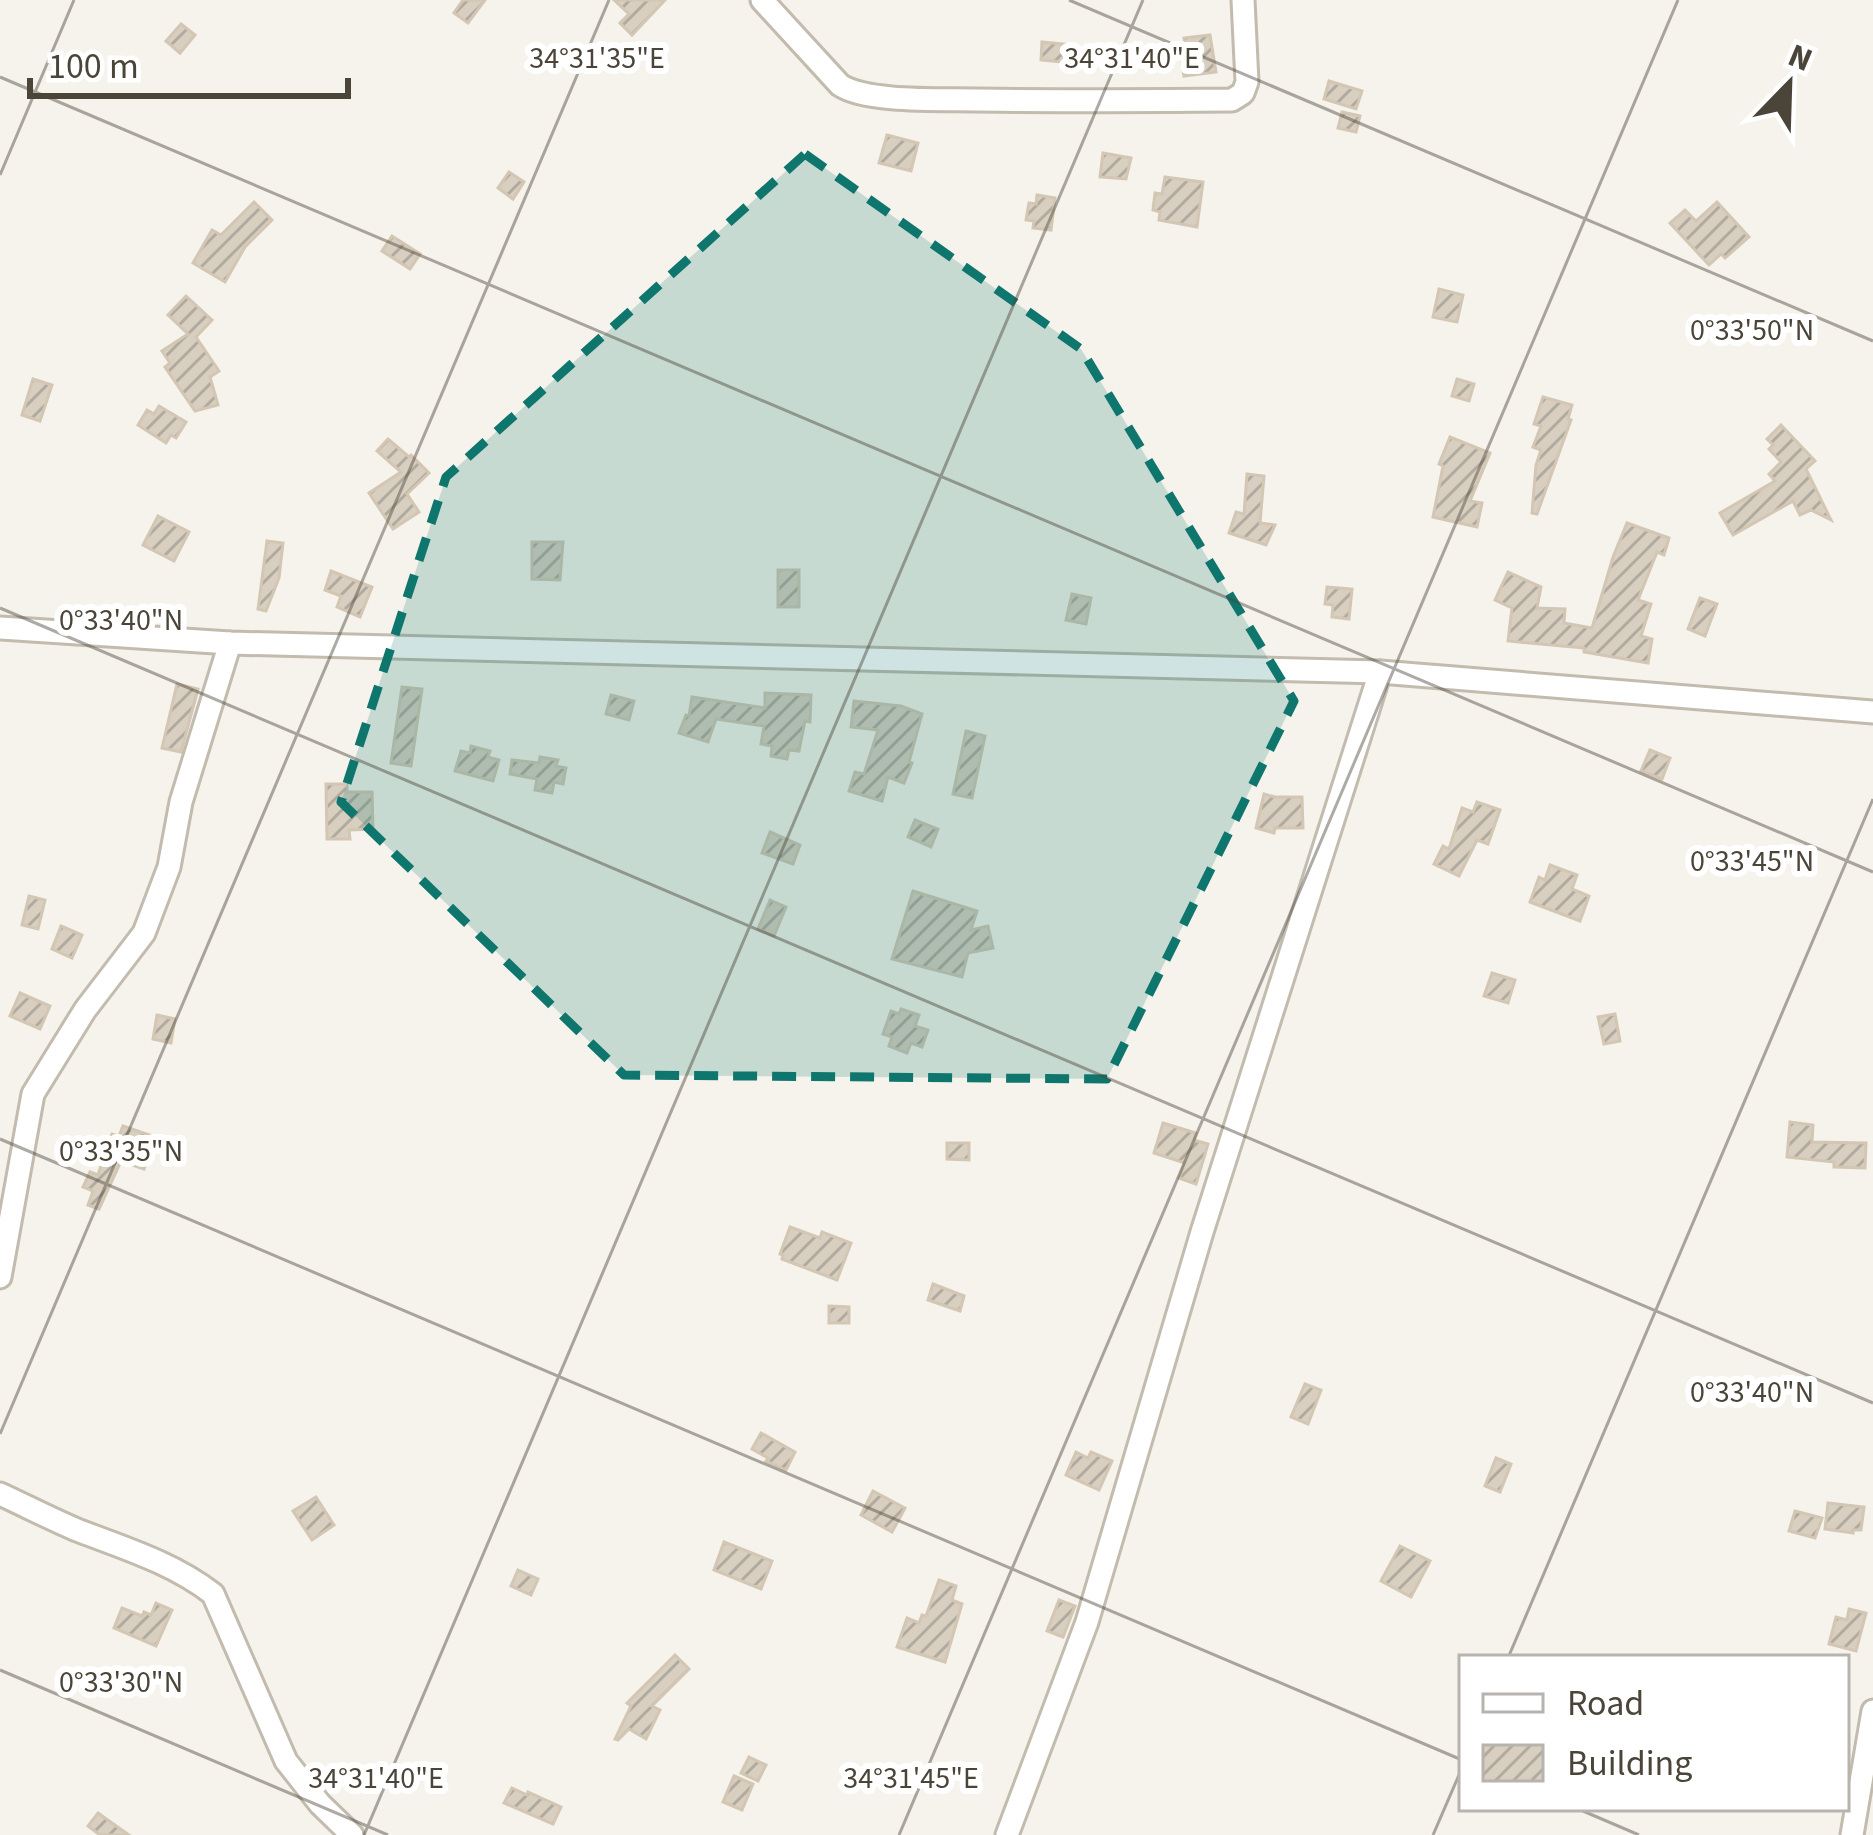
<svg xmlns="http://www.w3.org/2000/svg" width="1873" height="1835" viewBox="0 0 1873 1835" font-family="'Source Sans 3',sans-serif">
	<defs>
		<pattern id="building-hatch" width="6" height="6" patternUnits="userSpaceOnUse" patternTransform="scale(3)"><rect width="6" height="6" fill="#d8cfc1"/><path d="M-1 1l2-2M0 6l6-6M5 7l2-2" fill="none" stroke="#b1aa9e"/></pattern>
	</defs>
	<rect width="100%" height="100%" fill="#f6f3ec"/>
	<g fill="url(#building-hatch)" stroke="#d3c7b4" stroke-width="3">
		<polygon points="463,0 485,0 468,23 454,13"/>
		<polygon points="614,0 665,0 632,35 620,23 629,14"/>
		<polygon points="181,24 195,35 180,53 166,41"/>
		<polygon points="1210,35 1216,72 1184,76 1180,50 1186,49 1184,38"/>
		<polygon points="1042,42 1074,45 1072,63 1041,60"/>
		<polygon points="1329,81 1362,91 1356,109 1324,99"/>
		<polygon points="1342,112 1360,116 1356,132 1338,128"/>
		<polygon points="887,135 918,143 911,171 879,163"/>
		<polygon points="1103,153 1131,158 1126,179 1100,177"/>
		<polygon points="509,172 524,182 513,199 498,188"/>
		<polygon points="1165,177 1203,182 1197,227 1159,220 1160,212 1153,210 1155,193 1162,194"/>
		<polygon points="1037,195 1055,198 1051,230 1033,228 1034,221 1026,220 1029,203 1036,204"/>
		<polygon points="254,202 272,220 245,247 225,282 193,263 212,230 221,235"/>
		<polygon points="1717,202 1749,237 1725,258 1721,254 1709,265 1670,223 1685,210 1696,221"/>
		<polygon points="392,236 420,254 410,269 382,251"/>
		<polygon points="1439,289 1463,295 1457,322 1433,317"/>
		<polygon points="186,296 212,320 196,337 219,371 210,377 218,405 195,411 165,367 170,363 162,351 188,334 168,315"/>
		<polygon points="33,379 52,385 40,421 22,415"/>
		<polygon points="1457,379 1474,384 1469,401 1452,396"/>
		<polygon points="1543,397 1572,405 1568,419 1571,420 1537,514 1532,513 1536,465 1541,450 1533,447 1541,426 1534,424"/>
		<polygon points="159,406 186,422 176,438 171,435 166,443 138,425 147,410 154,414"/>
		<polygon points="1781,425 1815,461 1806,469 1831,520 1811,510 1800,515 1793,501 1733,535 1720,513 1775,481 1769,474 1781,462 1769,449 1773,445 1767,439"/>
		<polygon points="1450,437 1490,453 1470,501 1482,503 1477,527 1433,517 1443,466 1439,464"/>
		<polygon points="388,439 409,457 411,455 429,473 407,494 419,512 393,529 369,493 401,472 377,451"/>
		<polygon points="1247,474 1264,476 1260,523 1275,525 1266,545 1229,533 1236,512 1244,514"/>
		<polygon points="158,516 189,532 174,561 143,545"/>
		<polygon points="1627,523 1669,538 1664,555 1657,552 1638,600 1651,604 1641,636 1652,639 1648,663 1584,652 1584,648 1508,641 1512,608 1495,600 1508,572 1541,587 1537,608 1565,609 1564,623 1592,628 1613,557"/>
		<polygon points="267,541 283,543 279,578 266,611 258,609"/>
		<polygon points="532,542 563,542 560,580 532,579"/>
		<rect x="778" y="570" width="21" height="37"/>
		<polygon points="331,571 372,587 360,617 337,607 341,596 325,590"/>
		<polygon points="1327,587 1352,589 1349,619 1332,617 1333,605 1325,604"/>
		<polygon points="1072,594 1091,598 1086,624 1066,620"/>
		<polygon points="1700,598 1717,604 1705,636 1688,629"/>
		<polygon points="177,684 198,689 181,752 162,748"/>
		<polygon points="402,687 422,689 411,766 391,763"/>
		<polygon points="765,693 811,695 810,722 805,721 799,751 789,750 787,759 771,756 772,746 761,744 764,726 716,719 708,742 679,733 686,715 689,716 692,697 765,708"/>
		<polygon points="611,695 634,701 629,720 606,714"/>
		<polygon points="854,701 901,706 922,714 909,762 912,763 904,783 888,777 882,801 849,791 855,772 864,774 878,730 851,727"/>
		<polygon points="966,731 985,736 972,798 953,794"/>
		<polygon points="471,746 490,751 488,757 499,760 493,781 455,771 461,751 470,753"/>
		<polygon points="1650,750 1670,758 1662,779 1641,771"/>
		<polygon points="540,757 558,760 556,766 566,768 563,784 554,782 552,793 535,790 537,779 510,774 512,760 539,763"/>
		<polygon points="326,784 347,784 347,792 372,792 373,829 349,830 350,839 327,839"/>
		<polygon points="1264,794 1275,797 1302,797 1303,828 1275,828 1274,833 1256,828"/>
		<polygon points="1477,802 1500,810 1488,844 1477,840 1459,876 1434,864 1443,846 1449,849 1462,808 1473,812"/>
		<polygon points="915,820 938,829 931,847 908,837"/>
		<polygon points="770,832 800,845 793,864 762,853"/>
		<polygon points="1550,865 1577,875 1572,889 1589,896 1580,921 1530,902 1539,877 1545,880"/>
		<polygon points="913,891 977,911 971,930 988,926 993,948 968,953 962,977 892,959"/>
		<polygon points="29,896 45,900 38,929 22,925"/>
		<polygon points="770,900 786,907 774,936 758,929"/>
		<polygon points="61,926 82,935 72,958 52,949"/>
		<polygon points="1492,973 1515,980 1508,1003 1484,996"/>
		<polygon points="20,993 50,1006 40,1029 10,1016"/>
		<polygon points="901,1009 919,1015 915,1026 928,1030 922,1047 911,1043 907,1053 889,1046 892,1037 883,1034 891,1011 899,1014"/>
		<polygon points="1615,1014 1620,1041 1604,1044 1598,1017"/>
		<polygon points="157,1015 175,1019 171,1043 153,1039"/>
		<polygon points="1790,1122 1813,1125 1812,1142 1866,1143 1865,1168 1834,1167 1834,1162 1787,1157"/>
		<polygon points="1163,1123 1196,1133 1194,1140 1208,1144 1196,1184 1179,1178 1185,1163 1154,1153"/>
		<polygon points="123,1126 155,1137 144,1169 121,1161 99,1209 88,1205 93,1191 83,1187 90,1172 98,1175 112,1134 119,1136"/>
		<polygon points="947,1143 969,1143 969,1160 947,1159"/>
		<polygon points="790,1227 820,1238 822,1232 851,1243 837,1280 782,1259 783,1255 780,1254"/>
		<polygon points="933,1284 964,1296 960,1311 928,1300"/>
		<polygon points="829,1306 849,1307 849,1323 829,1323"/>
		<polygon points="1305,1384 1321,1390 1308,1424 1291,1417"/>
		<polygon points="761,1433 795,1452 786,1470 766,1461 768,1458 752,1449"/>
		<polygon points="1076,1452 1088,1458 1091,1452 1112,1461 1099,1490 1066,1475"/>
		<polygon points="1496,1458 1511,1464 1500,1492 1485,1486"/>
		<polygon points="873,1491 905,1508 892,1532 861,1515"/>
		<polygon points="316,1497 334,1525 312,1540 293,1511"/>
		<polygon points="1828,1503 1864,1507 1861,1530 1853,1530 1853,1533 1825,1529"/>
		<polygon points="1795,1511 1822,1518 1815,1538 1789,1531"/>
		<polygon points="724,1542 772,1561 761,1589 714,1570"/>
		<polygon points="1400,1546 1430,1561 1411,1597 1381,1581"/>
		<polygon points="518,1570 538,1579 531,1595 511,1586"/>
		<polygon points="939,1580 956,1586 952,1600 962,1604 945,1662 897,1647 907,1618 919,1623 922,1615 926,1616"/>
		<polygon points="1059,1600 1075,1606 1063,1637 1047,1631"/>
		<polygon points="156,1603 172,1610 156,1646 114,1628 122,1608 142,1616 144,1612 151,1615"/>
		<polygon points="1849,1609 1866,1613 1856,1651 1829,1644 1836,1617 1847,1620"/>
		<polygon points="675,1655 689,1669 652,1706 660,1710 646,1739 629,1729 618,1740 615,1739 631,1706 627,1703"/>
		<polygon points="749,1757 766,1765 758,1781 741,1773"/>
		<polygon points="734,1776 753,1784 742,1810 723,1802"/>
		<polygon points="512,1788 527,1795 528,1792 561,1807 553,1824 504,1803"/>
		<polygon points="98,1813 129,1835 100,1835 88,1826"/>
	</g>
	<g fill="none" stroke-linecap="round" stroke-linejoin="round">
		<g stroke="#c2bbae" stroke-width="27">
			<g id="minor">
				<path d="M762 0 840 85C867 103 944 99 978 100 1063 101 1147 101 1232 100L1243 93 1247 82 1243 0"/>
				<polyline points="0,628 230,643 1380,672 1873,712"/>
				<polyline points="0,1277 33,1094 85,1010 144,933 169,867 181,802 230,643"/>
				<path d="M0 1494C26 1506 51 1519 77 1530 124 1548 173 1563 213 1594L286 1761 320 1804 352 1835"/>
				<polyline points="1007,1835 1087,1622 1202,1232 1380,672"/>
				<polyline points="1852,1835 1873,1711"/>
			</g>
		</g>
		<use href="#minor" stroke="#fff" stroke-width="21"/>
	</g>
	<path fill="#0f766e" fill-opacity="0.2" stroke="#0f766e" stroke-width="9" stroke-dasharray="24 15" stroke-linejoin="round" d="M805 154 1081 349 1294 701 1107 1079 624 1075 341 802 446 477Z"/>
	<path fill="none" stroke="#4b4439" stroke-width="3" stroke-opacity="0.45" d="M1069 0 1873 341M0 77 1873 872M0 175 74 0M0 608 1873 1403M0 1139 1462 1760M0 1434 609 0M1508 1658 1873 799M0 1670 388 1835M1576 1808 1639 1835M364 1835 1143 0M899 1835 1678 0M1433 1835 1462 1768"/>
	<g font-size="30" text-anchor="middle" fill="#4b4439" stroke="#fff" stroke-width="12" stroke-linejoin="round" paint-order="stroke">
		<text x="597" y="68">34°31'35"E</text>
		<text x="1132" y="68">34°31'40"E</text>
		<text x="1752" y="340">0°33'50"N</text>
		<text x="121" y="630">0°33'40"N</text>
		<text x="1752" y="871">0°33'45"N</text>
		<text x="121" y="1161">0°33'35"N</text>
		<text x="1752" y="1402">0°33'40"N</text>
		<text x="121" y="1692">0°33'30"N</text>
		<text x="376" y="1788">34°31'40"E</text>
		<text x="911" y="1788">34°31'45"E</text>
	</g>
	<rect x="1459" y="1655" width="390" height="156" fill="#ffffff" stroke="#b7b4b0" stroke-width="3"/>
	<rect x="1483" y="1694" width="60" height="18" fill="#ffffff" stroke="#b7b4b0" stroke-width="3"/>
	<text x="1567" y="1715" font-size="36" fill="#4b4439">Road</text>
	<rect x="1483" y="1745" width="60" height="36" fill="url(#building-hatch)" stroke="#b7b4b0" stroke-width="3"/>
	<text x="1567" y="1775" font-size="36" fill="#4b4439">Building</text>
	<g transform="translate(1789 84) rotate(23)" stroke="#ffffff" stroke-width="9" paint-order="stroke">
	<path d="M0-9L21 45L0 30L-21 45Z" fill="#4b4439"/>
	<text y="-18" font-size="33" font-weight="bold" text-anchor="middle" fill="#4b4439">N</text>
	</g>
	<path d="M30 78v18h318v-18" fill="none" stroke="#4b4439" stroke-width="6"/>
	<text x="48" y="78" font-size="36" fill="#4b4439" stroke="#ffffff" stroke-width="9" paint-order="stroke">100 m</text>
</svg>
